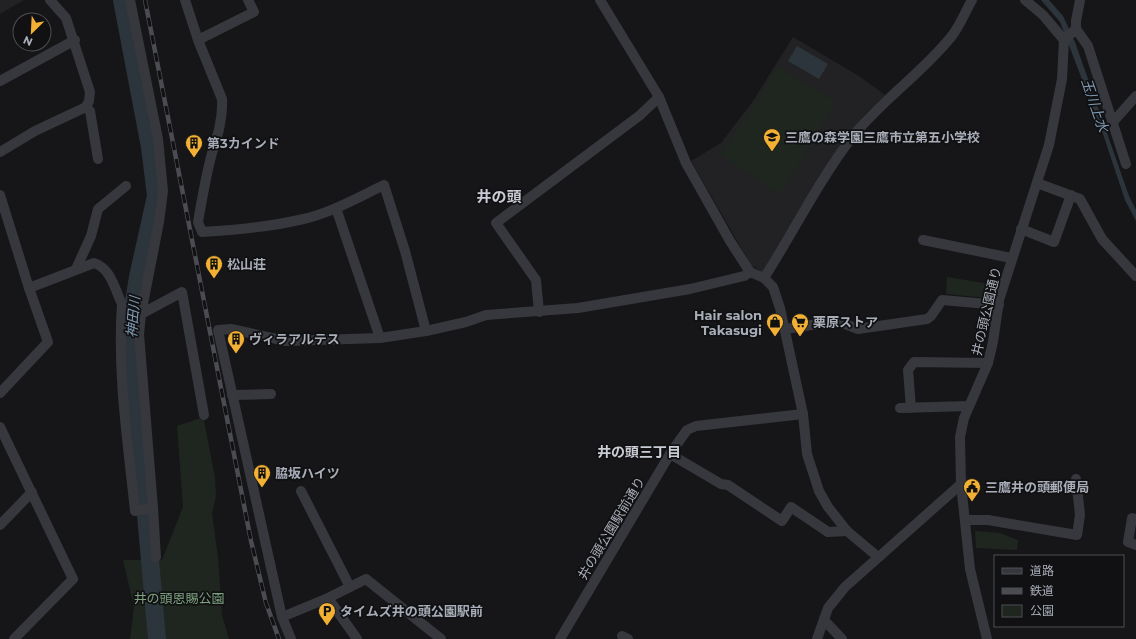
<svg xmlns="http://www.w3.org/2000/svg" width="1136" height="639" viewBox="0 0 1136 639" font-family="Montserrat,'Noto Sans JP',sans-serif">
	<rect width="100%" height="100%" fill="#161618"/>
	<g fill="#222225">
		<polygon points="0,0 24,0 0,14"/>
		<polygon points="793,37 859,76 885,95 866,113 846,137 788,228 762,272 751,265 691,161 721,143 753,101"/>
	</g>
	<g fill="#1e261f">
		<polygon points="777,66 836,102 780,195 720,154 757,101"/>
		<polygon points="947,277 996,285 993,296 989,298 946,294"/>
		<polygon points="201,418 204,420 215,478 216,496 212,513 218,557 222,615 229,639 130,639 134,607 123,560 162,560 183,507 177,426"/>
		<polygon points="975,531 1000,533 1018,540 1017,550 976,548"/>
	</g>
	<g fill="#2c353c">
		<polygon points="1041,0 1049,0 1063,16 1075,42 1129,196 1136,210 1136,221 1125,200 1103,134 1060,22"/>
		<polygon points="797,46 828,64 819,79 788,61"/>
	</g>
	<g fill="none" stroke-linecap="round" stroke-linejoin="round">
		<polyline stroke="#2c353c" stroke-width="18" points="122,0 150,147 156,196 138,277 131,320 131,346 157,639"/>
		<g stroke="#37383d" stroke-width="10">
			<polyline points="130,0 158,139 163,191 159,222 141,314 139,334 153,508"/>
			<path d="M185 0 198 40 222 99C223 118 218 135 212 153 206 175 202 199 198 222L202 232C235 230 268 227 299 220 329 214 357 198 384 185L405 251 426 331"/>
			<polyline points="600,0 659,97 686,163 730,241 750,272 764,278 773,287 780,308 803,414 807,454 819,491 828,507 847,531 878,557"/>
			<polyline points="1025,0 1043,15 1064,40"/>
			<polyline points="1076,29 1088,46 1126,164"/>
			<polyline points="198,40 254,12 248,0"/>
			<polyline points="0,81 75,40"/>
			<polyline points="86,107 90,111 98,159"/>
			<polyline points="1113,122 1136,96"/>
			<polyline points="0,152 35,131 86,107 89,101 90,92 66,18 50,0"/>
			<polyline points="1037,183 1080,199 1102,239 1136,276"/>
			<polyline points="0,195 29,288 48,342 0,393"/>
			<polyline points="336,208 380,338"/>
			<polyline points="1021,229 1054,242 1071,195"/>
			<polyline points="923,240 1011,258"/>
			<polyline points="76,269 91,236 98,209 126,186"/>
			<path d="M764 278C794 231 819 180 853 136 882 100 922 73 951 37 960 26 965 12 972 0"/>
			<path d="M29 288 94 263C111 268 115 290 122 304L126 307 142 309"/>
			<path d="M122 304C117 373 128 443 135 511L153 508 156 557"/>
			<polyline points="539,312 536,280 496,223 639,116 659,97"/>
			<polyline points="141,314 182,292 204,415"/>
			<polyline points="785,329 837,321 858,329 927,319 931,316 942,300 999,305"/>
			<polyline points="232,395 271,394"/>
			<polyline points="900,408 969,406"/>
			<polyline points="911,408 908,370 914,362 988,363"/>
			<polyline points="0,427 73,579 14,639"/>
			<polyline points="670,454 721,484 728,485 782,521 791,507 828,532 847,531"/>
			<polyline points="301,491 350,587"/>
			<polyline points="1136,519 1132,518 1128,542 1136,545"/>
			<polyline points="966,520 988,520 1077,535 1080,515 1076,479"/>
			<polyline points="0,525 32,492"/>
			<polyline points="328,598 357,639"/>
			<polyline points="282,617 328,598 366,579 441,639"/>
			<polyline points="824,620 842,639"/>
			<polyline points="622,636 628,639"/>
			<polyline points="291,639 282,617 218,330 231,329 286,341 380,338 426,331 466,322 486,315 578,308 690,289 744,276 750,272"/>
			<polyline points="560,639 670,454 687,430 696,426 803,414"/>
			<polyline points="817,639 828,608 845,587 961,484"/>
			<polyline points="987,639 970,569 961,484 960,437 964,418 988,363 993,342 999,300 1049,145 1062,79 1064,40 1076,29 1076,21 1080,0"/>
		</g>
		<g stroke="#4a4c52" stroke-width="4.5">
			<polyline id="rail" points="145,0 251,541 266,603 279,639"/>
		</g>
		<use href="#rail" stroke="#111113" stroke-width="3" stroke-dasharray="9" stroke-linecap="butt"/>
	</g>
	<defs>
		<g id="school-pin" transform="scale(0.9)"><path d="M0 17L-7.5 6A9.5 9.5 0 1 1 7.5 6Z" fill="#f2b134" stroke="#111113"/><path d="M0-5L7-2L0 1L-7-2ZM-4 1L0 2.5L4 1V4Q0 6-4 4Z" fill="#111"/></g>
		<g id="building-pin" transform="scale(0.9)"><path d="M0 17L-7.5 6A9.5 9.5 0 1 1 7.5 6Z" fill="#f2b134" stroke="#111113"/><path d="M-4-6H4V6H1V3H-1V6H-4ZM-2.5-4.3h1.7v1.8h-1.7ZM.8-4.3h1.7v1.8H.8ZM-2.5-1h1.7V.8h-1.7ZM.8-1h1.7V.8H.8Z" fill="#111"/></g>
		<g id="shop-pin" transform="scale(0.9)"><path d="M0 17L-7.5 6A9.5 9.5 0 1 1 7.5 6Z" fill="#f2b134" stroke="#111113"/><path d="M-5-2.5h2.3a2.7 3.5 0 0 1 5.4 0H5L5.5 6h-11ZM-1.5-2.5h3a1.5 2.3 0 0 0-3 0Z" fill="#111"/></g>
		<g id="supermarket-pin" transform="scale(0.9)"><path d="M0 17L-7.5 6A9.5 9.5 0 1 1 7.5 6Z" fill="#f2b134" stroke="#111113"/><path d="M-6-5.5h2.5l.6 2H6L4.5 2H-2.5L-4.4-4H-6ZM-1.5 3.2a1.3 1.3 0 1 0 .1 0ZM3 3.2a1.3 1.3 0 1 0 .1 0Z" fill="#111"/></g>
		<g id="civic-pin" transform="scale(0.9)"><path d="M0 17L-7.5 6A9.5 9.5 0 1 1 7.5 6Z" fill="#f2b134" stroke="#111113"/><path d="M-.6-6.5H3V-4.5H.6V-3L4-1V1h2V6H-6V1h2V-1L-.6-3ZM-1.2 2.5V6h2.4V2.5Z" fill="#111"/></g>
		<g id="parking-pin" transform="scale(0.9)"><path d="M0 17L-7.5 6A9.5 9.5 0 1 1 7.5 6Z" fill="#f2b134" stroke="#111113"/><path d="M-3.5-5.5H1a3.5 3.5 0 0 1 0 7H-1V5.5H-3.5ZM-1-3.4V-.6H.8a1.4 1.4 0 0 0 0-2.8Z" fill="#111"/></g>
	</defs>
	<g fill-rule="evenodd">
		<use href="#school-pin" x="772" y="137"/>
		<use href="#building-pin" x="194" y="143"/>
		<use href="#building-pin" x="214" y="264"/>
		<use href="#shop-pin" x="775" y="322"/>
		<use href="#supermarket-pin" x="800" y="322"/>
		<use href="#building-pin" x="236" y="339"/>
		<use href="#building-pin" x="262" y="473"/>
		<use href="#civic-pin" x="972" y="487"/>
		<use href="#parking-pin" x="327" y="611"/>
	</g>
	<g text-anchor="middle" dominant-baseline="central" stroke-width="3.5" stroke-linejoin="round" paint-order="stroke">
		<g font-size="13" font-weight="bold" fill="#a8adb8" stroke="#111113" text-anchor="start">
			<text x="785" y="137">三鷹の森学園三鷹市立第五小学校</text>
			<text x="207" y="143">第3カインド</text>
			<text x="227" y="264">松山荘</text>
			<text x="762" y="315" text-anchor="end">Hair salon<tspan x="762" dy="15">Takasugi</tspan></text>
			<text x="813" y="322">栗原ストア</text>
			<text x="249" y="339">ヴィラアルテス</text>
			<text x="275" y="473">脇坂ハイツ</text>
			<text x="985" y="487">三鷹井の頭郵便局</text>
			<text x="340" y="611">タイムズ井の頭公園駅前</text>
		</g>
		<g font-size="13" fill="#a8adb8" stroke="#111113">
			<text transform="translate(986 311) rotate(-77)">井の頭公園通り</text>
			<text transform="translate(611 528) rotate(-59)">井の頭公園駅前通り</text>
		</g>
		<g font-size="13" fill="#7fa381" stroke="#111113">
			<text x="179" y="598">井の頭恩賜公園</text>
		</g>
		<g font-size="14" font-style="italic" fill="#7f9bb3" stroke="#111113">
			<text transform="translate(1095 105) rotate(71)">玉川上水</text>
			<text transform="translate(133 317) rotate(-85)">神田川</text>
		</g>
		<g font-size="14" font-weight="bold" fill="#c9ccd4" stroke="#111113">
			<text x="639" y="452">井の頭三丁目</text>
		</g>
		<g font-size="15" font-weight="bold" fill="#c9ccd4" stroke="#111113">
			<text x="499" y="196">井の頭</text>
		</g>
	</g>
	<rect x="994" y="555" width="130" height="72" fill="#111113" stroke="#4d4f55"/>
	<rect x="1002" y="568" width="20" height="6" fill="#37383d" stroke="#4d4f55"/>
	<text x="1030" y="575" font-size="12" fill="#a8adb8">道路</text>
	<rect x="1002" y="588" width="20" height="6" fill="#4a4c52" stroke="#4d4f55"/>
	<text x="1030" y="595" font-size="12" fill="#a8adb8">鉄道</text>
	<rect x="1002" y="605" width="20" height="12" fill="#1e261f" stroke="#4d4f55"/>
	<text x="1030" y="615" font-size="12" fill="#a8adb8">公園</text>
	<g transform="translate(32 32) rotate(204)"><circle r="19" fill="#111113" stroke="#4d4f55"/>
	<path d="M0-3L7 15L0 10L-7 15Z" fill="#f2b134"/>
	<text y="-6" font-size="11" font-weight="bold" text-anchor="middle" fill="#a8adb8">N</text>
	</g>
</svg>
